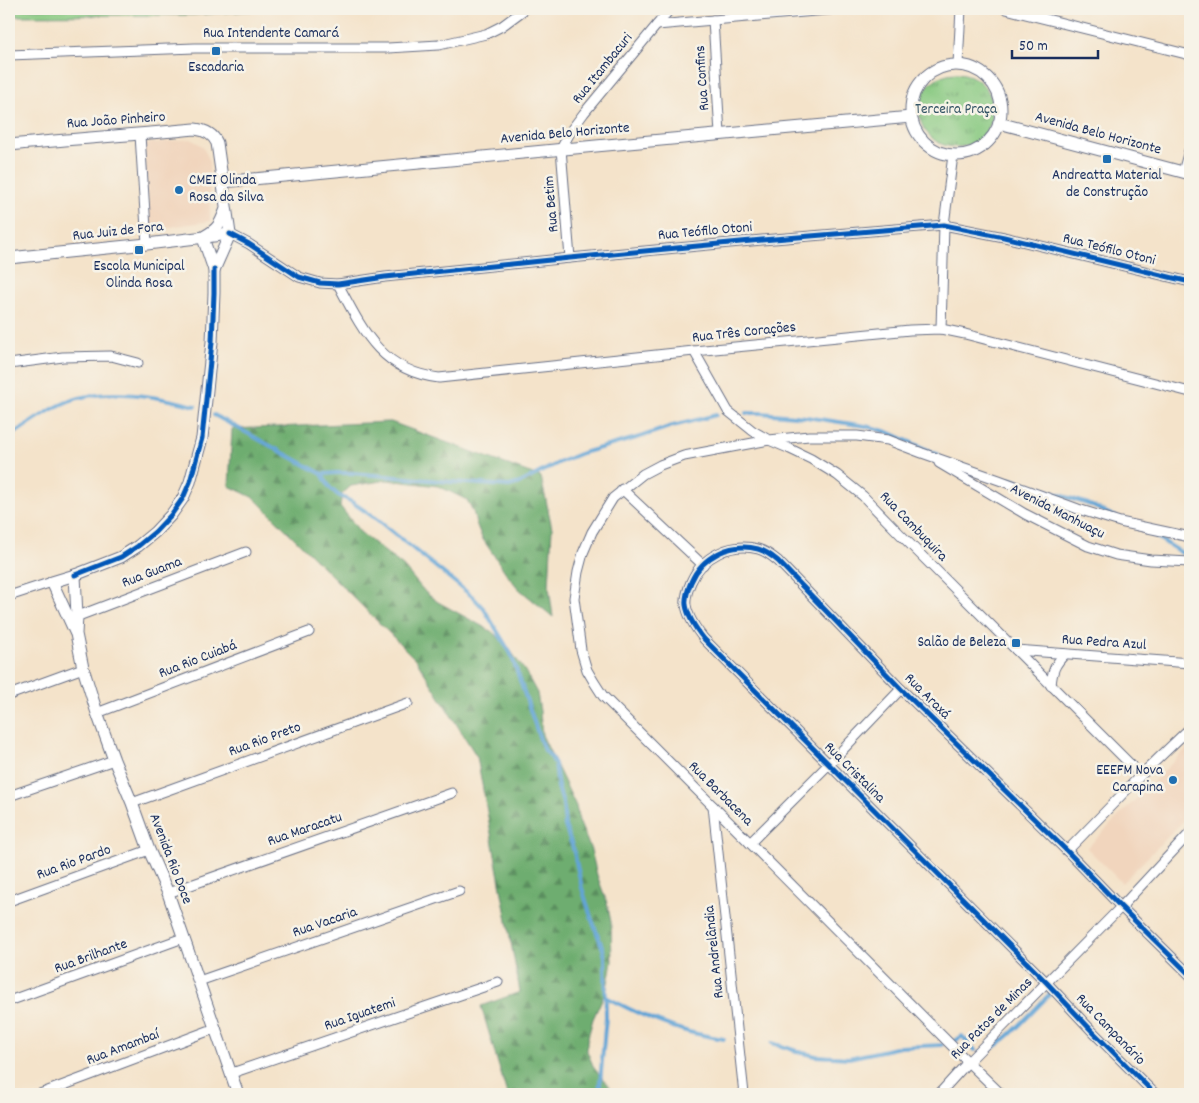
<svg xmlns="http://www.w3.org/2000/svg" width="1199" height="1103" viewBox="0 0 1199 1103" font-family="Dekko,sans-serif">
	<defs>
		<pattern id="grass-tufts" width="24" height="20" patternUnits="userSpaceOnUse" patternTransform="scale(1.25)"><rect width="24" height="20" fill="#88c981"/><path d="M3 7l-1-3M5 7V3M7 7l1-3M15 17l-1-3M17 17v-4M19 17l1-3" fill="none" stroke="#6ea46d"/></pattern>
		<pattern id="forest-firs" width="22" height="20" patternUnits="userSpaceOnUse" patternTransform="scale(1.25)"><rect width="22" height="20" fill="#6ead6f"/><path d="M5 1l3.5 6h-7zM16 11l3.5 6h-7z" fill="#5a8d5e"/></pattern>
	</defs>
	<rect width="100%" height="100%" fill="#f7f3e8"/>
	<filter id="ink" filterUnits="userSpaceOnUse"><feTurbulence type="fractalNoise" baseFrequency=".02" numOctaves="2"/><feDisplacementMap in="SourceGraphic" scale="10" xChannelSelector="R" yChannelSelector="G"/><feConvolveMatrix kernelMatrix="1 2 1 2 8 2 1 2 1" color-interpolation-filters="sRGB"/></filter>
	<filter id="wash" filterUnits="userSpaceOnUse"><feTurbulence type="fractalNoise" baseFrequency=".0096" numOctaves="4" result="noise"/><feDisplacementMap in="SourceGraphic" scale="20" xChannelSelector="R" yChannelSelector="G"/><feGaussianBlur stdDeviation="1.12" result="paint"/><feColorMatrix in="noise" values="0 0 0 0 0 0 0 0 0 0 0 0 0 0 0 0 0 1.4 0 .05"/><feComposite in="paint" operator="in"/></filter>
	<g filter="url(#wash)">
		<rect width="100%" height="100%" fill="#f4e3ca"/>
		<g fill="#f1d5bd">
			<polygon points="191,139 202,146 209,159 210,221 151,230 144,144"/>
			<polygon points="1190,745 1190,814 1122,883 1087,848"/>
		</g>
		<g fill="url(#grass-tufts)" stroke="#527c70">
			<polygon points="9,9 277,9 194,15 9,16"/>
			<circle cx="956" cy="110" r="37"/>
		</g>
		<polygon fill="url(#forest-firs)" stroke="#446e66" points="387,422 391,422 541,477 552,528 549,587 553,617 519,589 508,576 482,538 476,523 473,511 467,500 438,486 387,480 351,486 342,494 340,506 360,532 403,566 426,593 438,602 491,631 505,643 525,671 537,693 540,711 542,735 576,806 579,821 591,850 597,875 607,903 611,922 612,962 607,988 593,1019 587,1041 587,1051 594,1068 603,1079 616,1094 507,1094 481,1006 520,992 477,757 417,661 254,498 229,486 232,429"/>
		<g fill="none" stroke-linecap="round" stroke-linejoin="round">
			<g stroke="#62a4d6" stroke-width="4">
				<polyline points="746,413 761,413 806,417 866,426 888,432 937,454"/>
				<polyline points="214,415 322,474 330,488 338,495 352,502 375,518 473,597 484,609 511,654 543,748 551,757 555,764 558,787 563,803 565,826 573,848 582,888 592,920 603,949 605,957 606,1017 599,1094"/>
				<path d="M9 437C28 425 48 409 69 401 107 387 157 396 195 406"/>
				<polyline points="323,474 336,473 352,473 452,482 509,486 520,483 560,462 582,453 640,437 669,427 716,415"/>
				<polyline points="1010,479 1088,504 1116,517"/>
				<polyline points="1147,531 1185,555 1190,556"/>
				<path d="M606 997C632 1011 660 1024 689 1032 701 1035 712 1037 724 1039"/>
				<polyline points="772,1043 803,1053 816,1056 849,1058 900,1047 942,1045"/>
				<polyline points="951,1044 962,1036 975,1050"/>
				<path d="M981 1052C1002 1049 1035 1008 1051 993"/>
			</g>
		</g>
	</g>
	<g filter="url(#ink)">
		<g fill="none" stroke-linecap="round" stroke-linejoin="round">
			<g stroke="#676e84" stroke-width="11">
				<g id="minor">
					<polyline points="1006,9 1190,55"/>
					<polyline points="713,20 720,134"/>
					<polyline points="657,25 838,9"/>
					<polyline points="9,55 195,48 388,48 439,45 486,34 502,26 525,9"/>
					<polyline points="958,64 961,9"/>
					<polyline points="140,135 147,244"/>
					<polyline points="1183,172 1190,147"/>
					<polyline points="230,234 249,244 299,277 320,283 338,284 385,277 570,258 762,240 944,225 1004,237 1190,282"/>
					<polyline points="570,258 561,149 572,129 584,113 670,9"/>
					<path d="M338 284C363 331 381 371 439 378L694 351 910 330 941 329 965 334 1190 392"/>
					<polyline points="941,329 944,225 953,155"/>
					<polyline points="694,351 728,411 753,431 769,440 788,448 811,459 837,475 863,496 901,535 1141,775"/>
					<polyline points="9,364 63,357 111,356 138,363"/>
					<polyline points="939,463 1025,514 1088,546 1116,555 1151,560 1190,562"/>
					<polyline points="622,489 703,565"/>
					<polyline points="9,596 52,582"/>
					<polyline points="73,618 246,552"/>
					<polyline points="1016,650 1190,663"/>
					<path d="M1051 686C1052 671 1055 664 1065 654"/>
					<polyline points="9,695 83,668"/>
					<polyline points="97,713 309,632"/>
					<polyline points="9,796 114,760"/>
					<polyline points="132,803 408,703"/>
					<polyline points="713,806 744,1094"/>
					<polyline points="750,843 828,765 901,689"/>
					<polyline points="1067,851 1141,775 1190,728"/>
					<polyline points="168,893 452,793"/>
					<polyline points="9,901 149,850"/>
					<polyline points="199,981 459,891"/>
					<polyline points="9,1001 183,938"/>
					<polyline points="232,1073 498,982"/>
					<polyline points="40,1094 216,1028"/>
					<polyline points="939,1094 968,1062 1121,907 1190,833"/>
					<polyline points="1001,1094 968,1062 750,843 603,696 594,682 587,670 581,650 574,598 578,572 583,553 592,532 613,498 643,474 660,465 684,456 769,440 809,436 857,436 888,440 922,453 999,480 1078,509 1120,522 1190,537"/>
					<path d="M1155 1094 1093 1032 1047 983 704 639C696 629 688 618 686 605 685 597 688 589 691 582 702 556 731 542 758 549 766 551 772 556 778 561L901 689 1067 851 1121 907 1190 975"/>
				</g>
			</g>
			<g stroke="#676e84" stroke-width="13">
				<g id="tertiary">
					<circle cx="956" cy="110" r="45"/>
					<polyline points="999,123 1190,174"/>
					<path d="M9 145C71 139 133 135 195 129 204 130 213 134 217 143L230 234"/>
					<path d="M222 182C452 159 681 138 911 117"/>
					<path d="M205 236C219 228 220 224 226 209"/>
					<polyline points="9,258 147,244 230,234"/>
					<polyline points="214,270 230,234"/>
					<polyline points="75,575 77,616 76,634 83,668 97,713 114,760 132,803 149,850 168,893 238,1094"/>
					<polyline points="75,632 52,582 75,575 121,557 138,546 155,532 171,515 183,498 190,482 202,438 212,342 214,293 214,270 203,238"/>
				</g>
			</g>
			<use href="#minor" stroke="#fff" stroke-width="9"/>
			<use href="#tertiary" stroke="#fff" stroke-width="11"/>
			<g stroke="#f7f3e8" stroke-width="8">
				<g id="cycleway">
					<polyline points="230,234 249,244 299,277 320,283 338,284 385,277 570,258 762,240 944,225 1004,237 1190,282"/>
					<polyline points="75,575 121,557 138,546 155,532 171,515 183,498 190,482 202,438 212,342 214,293 214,270"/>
					<path d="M1155 1094 1093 1032 1047 983 704 639C696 629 688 618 686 605 685 597 688 589 691 582 702 556 731 542 758 549 766 551 772 556 778 561L901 689 1067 851 1121 907 1190 975"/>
				</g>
			</g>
			<use href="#cycleway" stroke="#0057b8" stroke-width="5"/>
		</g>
	</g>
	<g fill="#1f6fb2" stroke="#f7f3e8" stroke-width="2">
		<rect x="211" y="46" width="10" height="10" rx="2.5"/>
		<rect x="1102" y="154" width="10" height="10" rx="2.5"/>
		<circle cx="179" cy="190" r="5"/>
		<rect x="134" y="245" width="10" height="10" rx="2.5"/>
		<rect x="1011" y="638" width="10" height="10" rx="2.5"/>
		<circle cx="1173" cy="780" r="5"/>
	</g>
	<g text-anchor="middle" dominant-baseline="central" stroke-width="5" stroke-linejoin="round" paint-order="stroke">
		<g font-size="15" fill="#1b2f5e" stroke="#f7f3e8">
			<text x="271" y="34">Rua Intendente Camará</text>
			<text transform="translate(603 69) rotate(-51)">Rua Itambacuri</text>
			<text transform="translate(703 78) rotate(-94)">Rua Confins</text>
			<text transform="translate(116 121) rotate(-4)">Rua João Pinheiro</text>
			<text transform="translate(565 134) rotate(-5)">Avenida Belo Horizonte</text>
			<text transform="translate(1098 134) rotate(15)">Avenida Belo Horizonte</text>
			<text transform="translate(552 204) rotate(-95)">Rua Betim</text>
			<text transform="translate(118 232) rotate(-6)">Rua Juiz de Fora</text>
			<text transform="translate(705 232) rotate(-5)">Rua Teófilo Otoni</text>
			<text transform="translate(1109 250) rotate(14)">Rua Teófilo Otoni</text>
			<text transform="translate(744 333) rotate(-6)">Rua Três Corações</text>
			<text transform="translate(1057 512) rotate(27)">Avenida Manhuaçu</text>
			<text transform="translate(913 527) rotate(46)">Rua Cambuquira</text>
			<text transform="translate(152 573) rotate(-21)">Rua Guama</text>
			<text transform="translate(1104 643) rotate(4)">Rua Pedra Azul</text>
			<text transform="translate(198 660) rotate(-21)">Rua Rio Cuiabá</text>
			<text transform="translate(927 697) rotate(45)">Rua Araxá</text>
			<text transform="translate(265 740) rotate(-20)">Rua Rio Preto</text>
			<text transform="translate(854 773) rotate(45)">Rua Cristalina</text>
			<text transform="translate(720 794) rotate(45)">Rua Barbacena</text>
			<text transform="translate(305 830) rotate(-19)">Rua Maracatu</text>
			<text transform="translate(170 859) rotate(69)">Avenida Rio Doce</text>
			<text transform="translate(74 863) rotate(-20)">Rua Rio Pardo</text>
			<text transform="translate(325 923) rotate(-19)">Rua Vacaria</text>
			<text transform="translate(715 952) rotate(-96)">Rua Andrelândia</text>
			<text transform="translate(91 957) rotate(-20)">Rua Brilhante</text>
			<text transform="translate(360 1015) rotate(-19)">Rua Iguatemi</text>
			<text transform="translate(992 1019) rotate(-45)">Rua Patos de Minas</text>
			<text transform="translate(1110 1030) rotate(46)">Rua Campanário</text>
			<text transform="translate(123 1048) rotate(-21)">Rua Amambaí</text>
		</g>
		<g font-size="15" fill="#1b2f5e" stroke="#f7f3e8">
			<text x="216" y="68">Escadaria</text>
			<text x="1107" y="176">Andreatta Material<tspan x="1107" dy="17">de Construção</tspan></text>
			<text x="189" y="181" text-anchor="start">CMEI Olinda<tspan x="189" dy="17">Rosa da Silva</tspan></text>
			<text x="139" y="267">Escola Municipal<tspan x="139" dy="17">Olinda Rosa</tspan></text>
			<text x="1006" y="643" text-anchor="end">Salão de Beleza</text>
			<text x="1163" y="771" text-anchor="end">EEEFM Nova<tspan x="1163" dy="17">Carapina</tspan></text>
		</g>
		<g font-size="15" fill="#365667" stroke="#f7f3e8">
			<text x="956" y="110">Terceira Praça</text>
		</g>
	</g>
	<rect width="1199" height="1103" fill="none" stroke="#f7f3e8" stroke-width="30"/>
	<path d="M1012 50v8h86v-8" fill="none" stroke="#1b2f5e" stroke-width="2.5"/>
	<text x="1019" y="50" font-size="15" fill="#1b2f5e" stroke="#f7f3e8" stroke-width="4" paint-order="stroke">50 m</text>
</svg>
